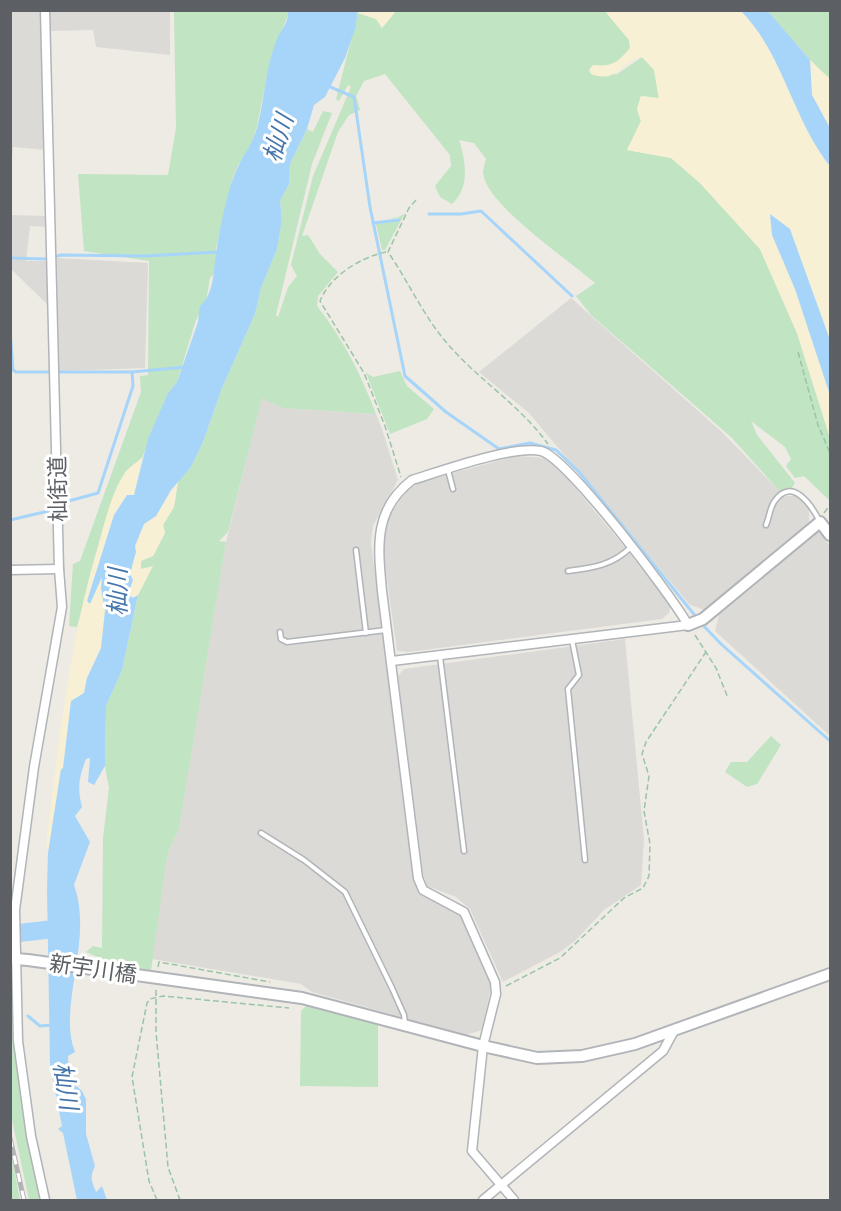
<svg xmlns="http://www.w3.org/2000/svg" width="841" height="1211" viewBox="0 0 841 1211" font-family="Cabin,'Noto Sans JP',sans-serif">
	<rect width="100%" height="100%" fill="#edebe4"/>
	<g fill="#dcdad6">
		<polygon points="11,11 41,11 46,150 13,147 11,172"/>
		<polygon points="48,11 170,11 170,55 96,47 93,30 49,31"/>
		<polygon points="11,215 47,216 48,227 30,226 26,261 48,261 49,306 11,269"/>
		<polygon points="57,258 148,263 145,368 59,371"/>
		<polygon points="571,298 722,432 784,496 797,496 809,507 809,522 705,610 690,605 529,413 479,372"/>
		<polygon points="262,397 283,408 376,414 382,429 398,480 373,526 371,543 415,884 420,893 462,915 492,982 482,1030 466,1035 312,992 301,984 152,959 166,863 170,847 179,828 226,542"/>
		<polygon points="517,456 547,458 556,465 671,602 669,613 662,619 409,652 397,651 382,544 385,523 406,491 422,481"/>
		<polygon points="819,532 830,546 830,736 715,631 719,615"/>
		<polygon points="625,639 644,840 641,885 604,910 575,941 560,952 503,982 470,909 456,897 427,886 423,874 398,676 404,669"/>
	</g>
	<g fill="#c1e4c2">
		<polygon points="174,11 288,11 288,15 271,58 256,130 250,149 238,165 233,177 216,248 216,272 210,278 206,301 196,320 177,382 168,393 142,458 125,472 109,511 77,627 69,626 73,564 80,561 141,392 140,376 148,375 149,261 84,251 78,174 168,175 176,128"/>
		<path d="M396 11H605L629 40 630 48 617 64 607 67 616 75 642 57 654 70 659 99 641 96 637 109 641 121 627 150 671 158 700 183 760 249 797 333 830 438V501L804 476 795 478 786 466 791 459 785 447 751 421 757 435 795 483 790 491 782 494 732 438 591 315 576 296 595 283C570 261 486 205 483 173 483 169 485 163 486 159L474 143 459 140C466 161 470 188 452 204L440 197 435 186 451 166 450 155 385 74 364 81 356 96 360 110 349 115 338 132 302 236 308 235 320 254 338 272 318 296 317 306C343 339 361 374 376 414L283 408 262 398 228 532 219 541 226 542 179 829 170 847 166 863 151 971 101 963 102 959 86 952 93 946 102 948 103 838 109 788 105 766 106 706 122 670 138 595 152 567 141 569V560L153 556 165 533 163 525 174 507 178 481 191 467 203 442 222 388 255 314 261 288 277 249 282 220 280 201 289 184 290 164 307 129 313 132 323 111 332 113 312 164 276 315 278 317 288 287 297 276 291 265 313 176 351 87 348 85 339 101 336 99 358 13 376 19 382 28Z"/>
		<polygon points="768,11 827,11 830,14 830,79 810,60"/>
		<polygon points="405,213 385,250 382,250 376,224 399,221 400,218 386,219 399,217"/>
		<polygon points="400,371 407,386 434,409 427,419 390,434 366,373 373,377"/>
		<polygon points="771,736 781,745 757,784 747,787 725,772 731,762 747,762"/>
		<polygon points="10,1004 26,1135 40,1200 29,1200 11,1115"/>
		<polygon points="307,1005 378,1023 378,1087 300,1086 301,1011"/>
		<polygon points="11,1153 20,1200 12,1200"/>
	</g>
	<g fill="#f8f0d4">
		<polygon points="358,11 358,10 396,11 382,28 376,19 358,13"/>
		<path d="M605 11H741C784 55 792 118 830 166V340L790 229 772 235 795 289 830 395V438L797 333 760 249 700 183 671 158 627 150 641 121 637 109 641 96 659 98 654 70 642 57C621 62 617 84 591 74L589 70 593 65C612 67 617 63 630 48L629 40Z"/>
		<polygon points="810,60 830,79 830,128 812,95"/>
		<path d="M142 458 134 495H127L114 515 87 601 103 574 101 588 105 611 101 648 87 678 84 693 71 702 63 769H61L48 853 46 844C59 743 69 643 98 546 105 522 111 493 125 473 129 467 137 462 142 458Z"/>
		<polygon points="178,481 174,507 163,525 165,533 153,556 141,561 141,569 153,566 138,595 133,598 128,594 133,580 130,574 135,546 144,524 156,516"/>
	</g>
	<g fill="#a7d5fa">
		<path d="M288 11H358L355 29 345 58 325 97 314 105 307 129 290 164 289 184 280 201 282 220 277 249 261 288 255 314 222 388 203 442 191 467 171 490 156 516 144 524 135 546 136 552 130 574 133 580 128 594 133 598 138 595 122 670 106 706 105 766 94 785 88 782 90 758 86 759C79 777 77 788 82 807L75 816 90 842 74 885C94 941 57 1006 75 1052L68 1056 69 1080 82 1091 86 1099V1134L95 1166C90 1177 91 1180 96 1192L102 1186 107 1200H77L63 1133 58 1129 62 1126 50 1065 47 888 48 853 61 769 63 768 71 701 84 693 87 678 101 648 105 611 101 588 102 577 90 604 87 601 114 515 127 495H134L148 439 168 393 177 382 198 322 200 306C216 292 213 266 217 247 220 229 227 193 234 176 240 159 252 146 257 128 265 99 265 68 277 39 281 29 289 23 288 11Z"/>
		<path d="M741 11H768L810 60 812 95 830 128V166C792 118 784 55 741 11Z"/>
		<polygon points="770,214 790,229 830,340 830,395 795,289 772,235"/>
	</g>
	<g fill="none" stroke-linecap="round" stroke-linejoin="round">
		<g stroke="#a7d5fa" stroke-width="3">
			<polyline points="328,86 354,97 370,207 405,376 446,412 499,449 530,443 556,450 579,472 697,618"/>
			<polyline points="429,214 461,214 481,211 572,296"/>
			<polyline points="373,223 399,220"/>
			<polyline points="10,258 46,259 61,255 146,256 218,252"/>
			<polyline points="10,330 13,370 16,372 132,372 186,367"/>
			<polyline points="10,520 53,510 65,502 98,493 133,386 132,372"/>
			<polyline points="701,623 720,643 830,741"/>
			<polyline points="28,1016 40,1026 53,1025"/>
		</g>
		<polyline stroke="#a7d5fa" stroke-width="18" points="10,934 54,929"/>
		<g stroke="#b1b4b8" stroke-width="7">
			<g id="service">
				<polyline points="448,470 453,489"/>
				<path d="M766 525C769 518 770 508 774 502 792 475 812 506 820 522"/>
				<polyline points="356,550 366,633"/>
				<path d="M568 571C593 568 613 565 631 547"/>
				<polyline points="280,632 281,639 287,642 386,630"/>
				<polyline points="572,640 579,675 568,689 585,860"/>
				<polyline points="440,656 464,851"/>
				<polyline points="261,833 304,860 345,892 392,988 404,1015 405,1023"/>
			</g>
		</g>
		<g stroke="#b1b4b8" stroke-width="11">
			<g id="minor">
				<polyline points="45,10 59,569 62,607 34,767 15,910 18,1041 31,1136 45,1200"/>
				<polyline points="10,570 59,569"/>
				<path d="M392 661 688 625C672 596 567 457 541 451 513 445 441 471 412 480 373 510 378 547 382 591L418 878 423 890 464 912 495 982 496 994 483 1046 472 1151 514 1200"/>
				<polyline points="483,1200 663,1051 675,1029"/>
			</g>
		</g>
		<g stroke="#b1b4b8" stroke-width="14">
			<g id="tertiary">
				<polyline points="688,625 703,619 820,522 830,535"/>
				<polyline points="16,959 28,960"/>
				<polyline points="158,978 302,998 483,1046 537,1058 582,1056 635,1044 830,974"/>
			</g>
		</g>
		<g stroke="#9bc4a7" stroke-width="1.5" stroke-dasharray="6 3" stroke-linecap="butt">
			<path d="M416 200 409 208 388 252C408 281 423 315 446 342 477 379 520 405 548 444"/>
			<path d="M386 252C361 257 330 276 320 301L364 373 385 426 401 477"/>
			<polyline points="798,352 818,425 830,453"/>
			<polyline points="824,513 830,505"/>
			<polyline points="695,635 716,668 728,698"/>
			<polyline points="158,967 159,962 270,982"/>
			<polyline points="506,986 560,958 624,898 643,888 649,876 650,844 644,811 649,776 642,754 646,742 706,652"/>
			<polyline points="156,990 156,1032 168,1167 180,1200"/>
			<polyline points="157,1200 149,1181 132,1077 147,1003 150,999 163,996 289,1008"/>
		</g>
		<use href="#service" stroke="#fff" stroke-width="4"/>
		<use href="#minor" stroke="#fff" stroke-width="8"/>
		<use href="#tertiary" stroke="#fff" stroke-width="10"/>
		<g stroke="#b2b3b3" stroke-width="5">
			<polyline id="rail" points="10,1138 24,1200"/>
		</g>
		<use href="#rail" stroke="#fff" stroke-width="3" stroke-dasharray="9" stroke-linecap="butt"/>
		<g stroke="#b1b4b8" stroke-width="14" stroke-linecap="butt">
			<polyline id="tertiary-bridge" points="28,960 158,978"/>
		</g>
		<use href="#tertiary-bridge" stroke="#fff" stroke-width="10"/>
	</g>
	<g text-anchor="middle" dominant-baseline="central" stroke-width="6" stroke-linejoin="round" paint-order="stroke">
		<g font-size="22" fill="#5c5f63" stroke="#fff">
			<text transform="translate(58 489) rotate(-91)">杣街道</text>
			<text transform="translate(93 969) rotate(8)">新宇川橋</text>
		</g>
		<g font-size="24" font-style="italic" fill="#4576ab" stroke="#fff">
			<text transform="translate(278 138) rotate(-73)">杣川</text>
			<text transform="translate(117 592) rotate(-90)">杣川</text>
			<text transform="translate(66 1086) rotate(81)">杣川</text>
		</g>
	</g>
	<rect width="841" height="1211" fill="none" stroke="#5c5f63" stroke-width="24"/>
</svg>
